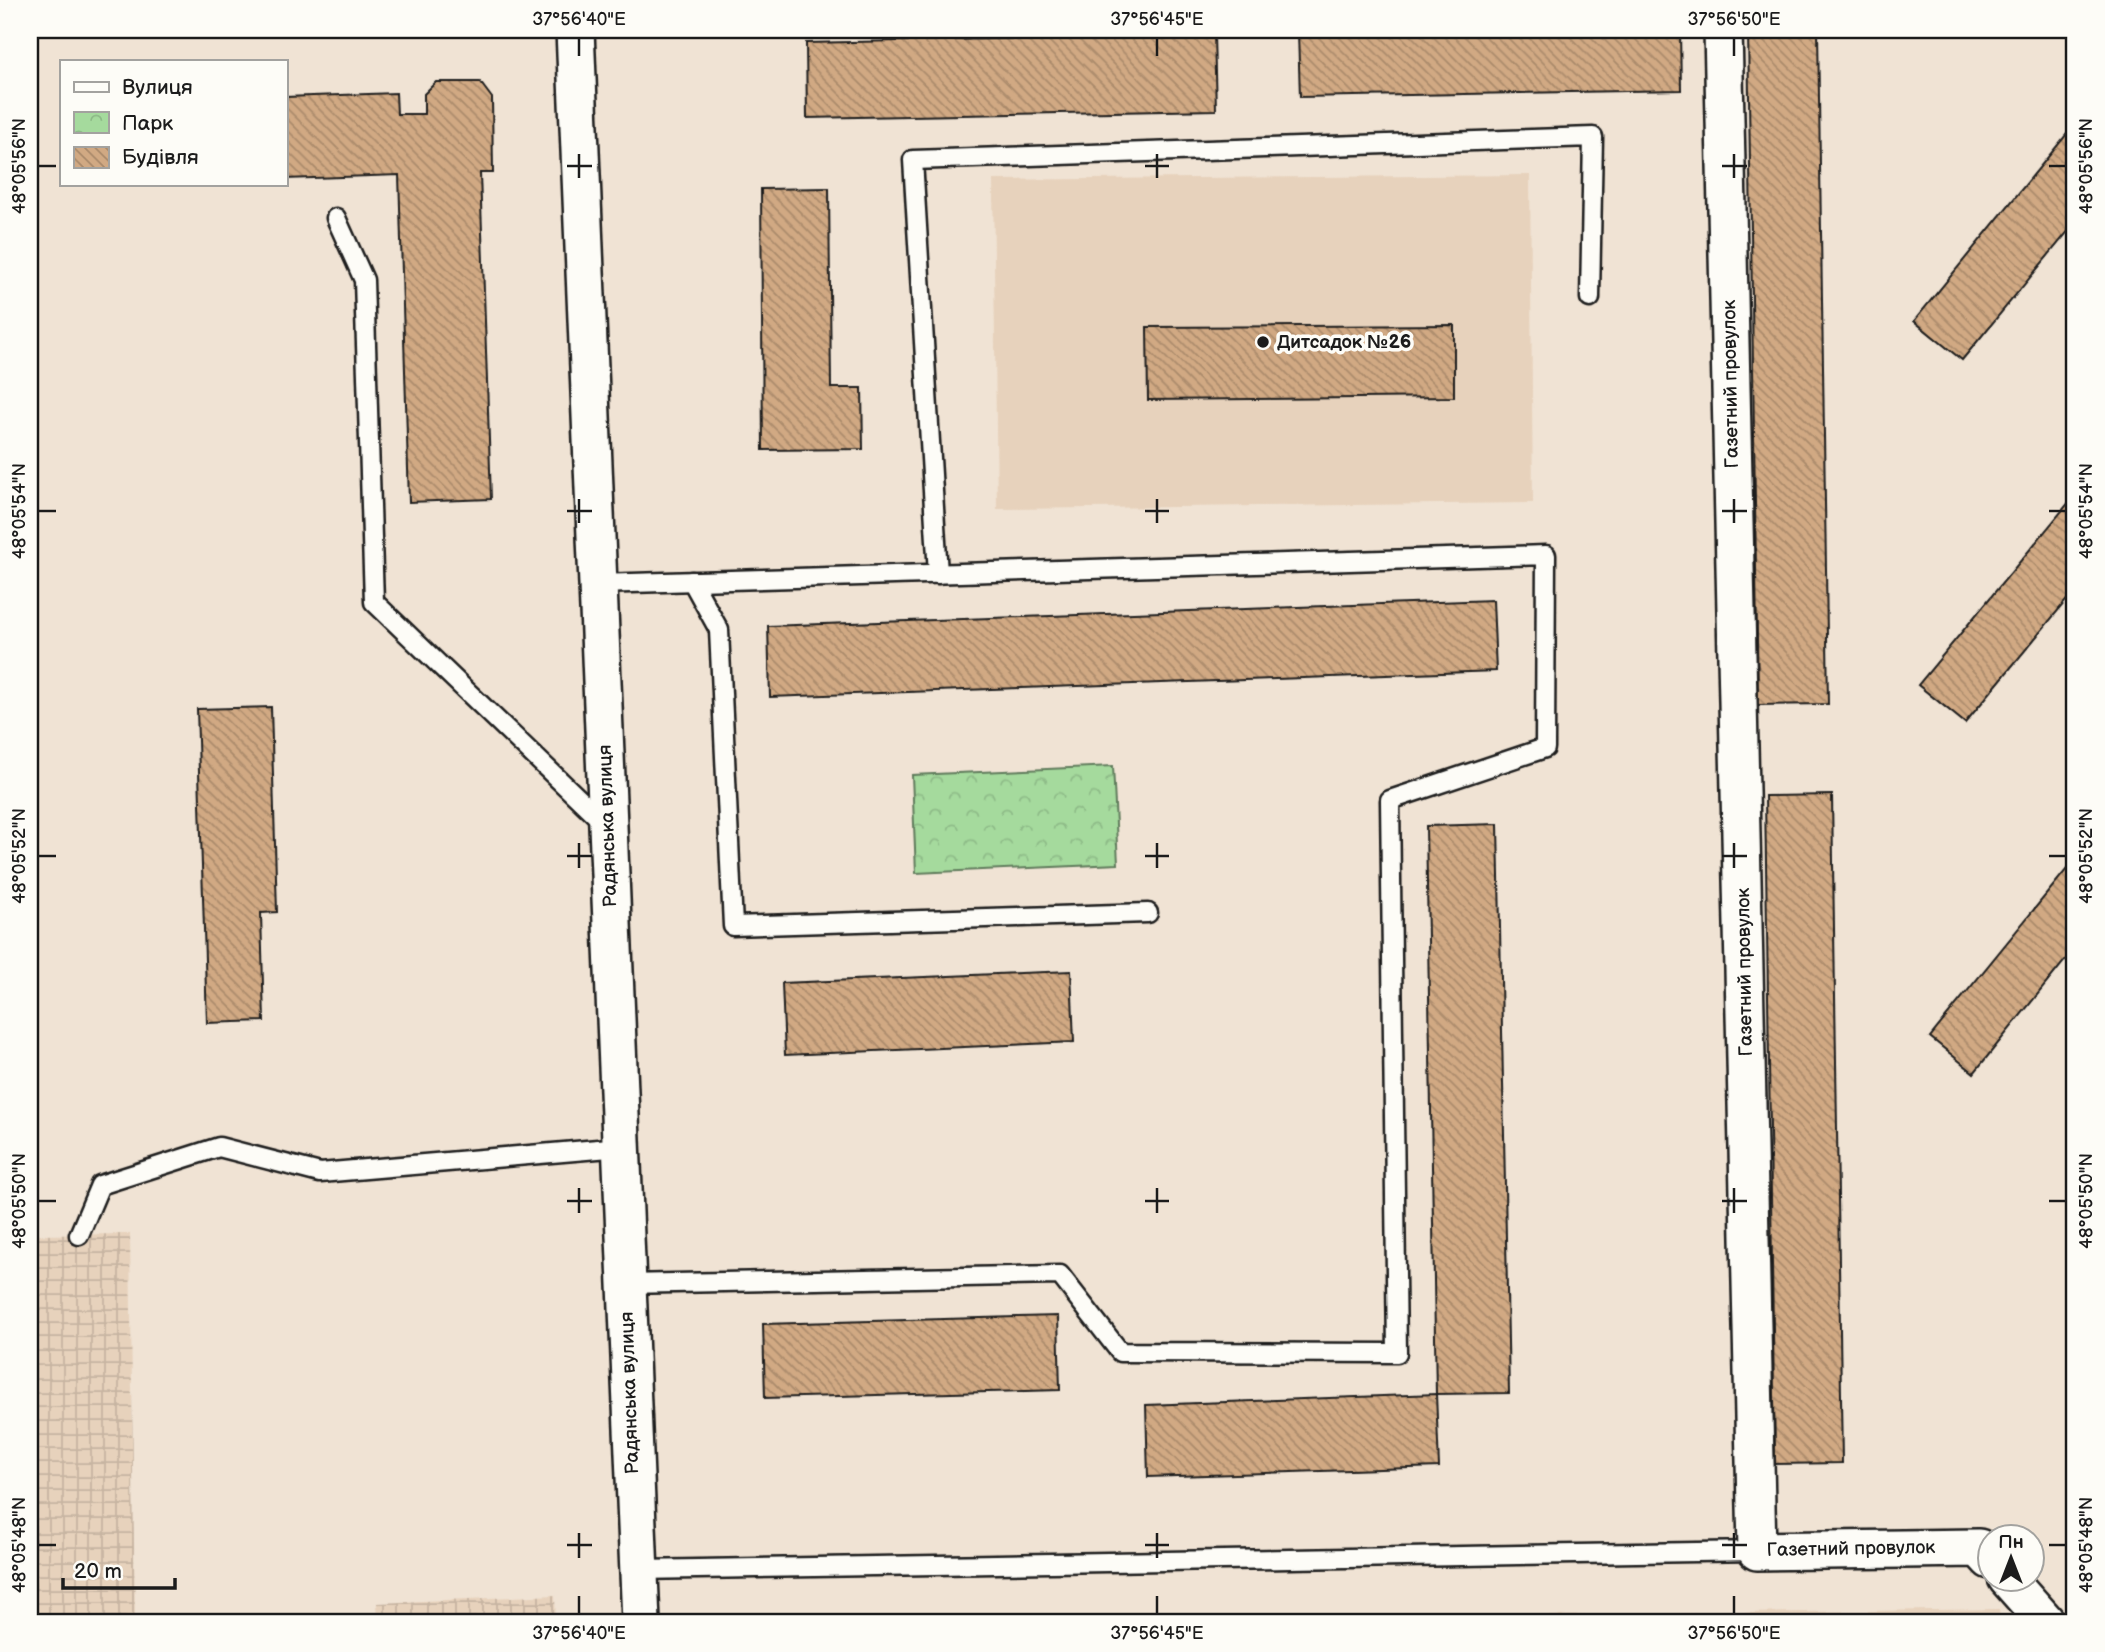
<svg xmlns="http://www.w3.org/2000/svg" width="2105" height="1652" viewBox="0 0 2105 1652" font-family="'Balsamiq Sans',sans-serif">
	<defs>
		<pattern id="industrial-grid" width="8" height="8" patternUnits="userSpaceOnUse" patternTransform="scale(1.75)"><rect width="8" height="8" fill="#e7d2bc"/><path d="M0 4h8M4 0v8" fill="none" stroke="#c6b4a1"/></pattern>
		<pattern id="park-crowns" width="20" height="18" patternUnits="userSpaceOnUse" patternTransform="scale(1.75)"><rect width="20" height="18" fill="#a5da9d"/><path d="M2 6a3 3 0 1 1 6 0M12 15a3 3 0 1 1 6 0" fill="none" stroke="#8dba87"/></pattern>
		<pattern id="building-back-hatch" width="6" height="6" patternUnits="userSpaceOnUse" patternTransform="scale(1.75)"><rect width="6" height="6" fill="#d1a983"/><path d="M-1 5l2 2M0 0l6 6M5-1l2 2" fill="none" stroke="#a9896a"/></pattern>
	</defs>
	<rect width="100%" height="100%" fill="#f0e3d4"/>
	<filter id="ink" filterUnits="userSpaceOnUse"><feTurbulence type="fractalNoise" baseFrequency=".0143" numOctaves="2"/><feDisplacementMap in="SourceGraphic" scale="14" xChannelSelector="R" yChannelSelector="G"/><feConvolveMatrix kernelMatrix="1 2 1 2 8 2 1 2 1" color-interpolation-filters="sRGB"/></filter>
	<g filter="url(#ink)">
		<g fill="#e7d2bc">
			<polygon points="1530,175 1533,503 997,509 993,180"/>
			<polygon points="1999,1609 2000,1622 1150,1622"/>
		</g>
		<g fill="url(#industrial-grid)">
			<polygon points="130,1234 135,1622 30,1622 30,1235"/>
			<polygon points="555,1595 556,1622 378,1622 377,1603"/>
		</g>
		<polygon fill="url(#park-crowns)" stroke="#607b5c" stroke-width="2" points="1113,766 1118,864 916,873 912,775"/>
		<g fill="url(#building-back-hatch)" stroke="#1c1c1c" stroke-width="2">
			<polygon points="1436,30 1680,30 1681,90 1300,97 1298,32"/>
			<polygon points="1748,30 1818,30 1828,704 1758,705"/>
			<polygon points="1214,34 1216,110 807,118 806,43"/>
			<polygon points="436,82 480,82 492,98 493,173 480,173 491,499 409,502 399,175 285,179 285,97 396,93 397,114 424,114 424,94"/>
			<polygon points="2075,124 2075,223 1962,360 1914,321"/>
			<polygon points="829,188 831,388 862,388 863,449 763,450 761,189"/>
			<polygon points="1454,325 1454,397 1148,400 1147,327"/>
			<polygon points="2075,495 2075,590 1965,723 1918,685"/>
			<polygon points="1493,600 1496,671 770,697 768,626"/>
			<polygon points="271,707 277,912 261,913 264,1021 207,1023 197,709"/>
			<polygon points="1832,795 1842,1463 1775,1464 1765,796"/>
			<polygon points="1498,824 1509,1393 1436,1394 1426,826"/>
			<polygon points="2075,859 2075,948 1974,1073 1930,1037"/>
			<polygon points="1071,971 1074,1042 785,1055 782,983"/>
			<polygon points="1058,1316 1060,1390 765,1398 763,1324"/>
			<polygon points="1436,1394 1439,1467 1148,1477 1146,1405"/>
		</g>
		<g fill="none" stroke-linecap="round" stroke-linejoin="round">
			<g stroke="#1c1c1c" stroke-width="23">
				<g id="service">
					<polyline points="336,218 364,280 374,602 605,824"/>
					<polyline points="938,574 913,160 1593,137 1590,298"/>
					<polyline points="692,581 719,630 733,926 1148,913"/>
					<polyline points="598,584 1546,555 1545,748 1390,800 1397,1353 1120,1352 1060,1275 626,1284"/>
					<polyline points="79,1235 100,1185 219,1147 320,1173 621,1147"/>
					<polyline points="638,1570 1757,1551"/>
				</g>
			</g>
			<g stroke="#1c1c1c" stroke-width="42">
				<g id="minor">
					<polyline points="575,30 641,1622"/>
					<polyline points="1723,30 1757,1551 1979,1548 1990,1560"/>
					<polyline points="2007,1578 2046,1622"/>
				</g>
			</g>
			<use href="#service" stroke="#fdfcf7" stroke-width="18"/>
			<use href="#minor" stroke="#fdfcf7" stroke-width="37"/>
		</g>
	</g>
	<path fill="none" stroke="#1c1c1c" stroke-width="2.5" d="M579 38V56M1157 38V56M1734 38V56M579 154V178M1157 154V178M1734 154V178M38 166H56M567 166H592M1145 166H1169M1722 166H1747M2049 166H2066M579 499V523M1157 499V523M1734 499V523M38 511H56M567 511H592M1145 511H1169M1722 511H1747M2049 511H2066M579 843V868M1157 843V868M1734 843V868M38 856H56M567 856H592M1145 856H1169M1722 856H1747M2049 856H2066M579 1188V1213M1157 1188V1213M1734 1188V1213M38 1201H56M567 1201H592M1145 1201H1169M1722 1201H1747M2049 1201H2066M579 1533V1558M1157 1533V1558M1734 1533V1558M38 1545H56M567 1545H592M1145 1545H1169M1722 1545H1747M2049 1545H2066M579 1596V1614M1157 1596V1614M1734 1596V1614"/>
	<circle fill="#1c1c1c" stroke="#fdfcf7" stroke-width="2.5" cx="1263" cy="342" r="7"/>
	<g text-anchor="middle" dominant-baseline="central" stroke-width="7" stroke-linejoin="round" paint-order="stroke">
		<g font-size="19" font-weight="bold" fill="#1c1c1c" stroke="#fdfcf7" text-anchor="start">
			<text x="1277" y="342">Дитсадок №26</text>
		</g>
		<g font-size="19" fill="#1c1c1c" stroke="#fdfcf7">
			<text transform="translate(1731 384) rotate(-91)">Газетний провулок</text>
			<text transform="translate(608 826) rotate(-92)">Радянська вулиця</text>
			<text transform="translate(1745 972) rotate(-91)">Газетний провулок</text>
			<text transform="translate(630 1393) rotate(-92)">Радянська вулиця</text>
			<text transform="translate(1851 1549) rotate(-1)">Газетний провулок</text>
		</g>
	</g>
	<rect width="2105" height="1652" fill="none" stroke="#fdfcf7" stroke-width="77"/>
	<rect x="60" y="60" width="228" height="126" fill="#fdfcf7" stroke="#a3a29f" stroke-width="2"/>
	<rect x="74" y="82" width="35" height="10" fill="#fdfcf7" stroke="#a3a29f" stroke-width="2"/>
	<text x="122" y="94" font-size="21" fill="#1c1c1c">Вулиця</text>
	<rect x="74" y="112" width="35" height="21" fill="url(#park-crowns)" stroke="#a3a29f" stroke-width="2"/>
	<text x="122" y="130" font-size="21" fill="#1c1c1c">Парк</text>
	<rect x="74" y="147" width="35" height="21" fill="url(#building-back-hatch)" stroke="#a3a29f" stroke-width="2"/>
	<text x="122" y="164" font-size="21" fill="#1c1c1c">Будівля</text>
	<g transform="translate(2011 1558)"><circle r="33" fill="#fdfcf7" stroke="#a3a29f" stroke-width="2"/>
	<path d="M0-5L12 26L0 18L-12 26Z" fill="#1c1c1c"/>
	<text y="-10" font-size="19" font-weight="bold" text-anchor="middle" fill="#1c1c1c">Пн</text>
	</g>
	<path d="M63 1578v10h112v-10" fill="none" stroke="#1c1c1c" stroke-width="3.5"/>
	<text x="74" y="1578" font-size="21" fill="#1c1c1c" stroke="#fdfcf7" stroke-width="5" paint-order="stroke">20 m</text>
	<rect x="38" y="38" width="2028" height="1576" fill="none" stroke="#1c1c1c" stroke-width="2.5"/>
	<g font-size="18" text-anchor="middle" fill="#1c1c1c">
		<text x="579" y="25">37°56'40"E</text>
		<text x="1157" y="25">37°56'45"E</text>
		<text x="1734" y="25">37°56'50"E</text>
		<text transform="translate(19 166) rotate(-90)" y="6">48°05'56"N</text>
		<text transform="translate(2086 166) rotate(-90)" y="6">48°05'56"N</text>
		<text transform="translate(19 511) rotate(-90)" y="6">48°05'54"N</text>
		<text transform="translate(2086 511) rotate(-90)" y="6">48°05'54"N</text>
		<text transform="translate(19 856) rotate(-90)" y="6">48°05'52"N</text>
		<text transform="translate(2086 856) rotate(-90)" y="6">48°05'52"N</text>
		<text transform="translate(19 1201) rotate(-90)" y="6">48°05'50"N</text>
		<text transform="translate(2086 1201) rotate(-90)" y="6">48°05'50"N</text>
		<text transform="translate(19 1545) rotate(-90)" y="6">48°05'48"N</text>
		<text transform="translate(2086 1545) rotate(-90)" y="6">48°05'48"N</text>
		<text x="579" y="1639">37°56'40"E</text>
		<text x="1157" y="1639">37°56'45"E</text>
		<text x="1734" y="1639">37°56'50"E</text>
	</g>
</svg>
